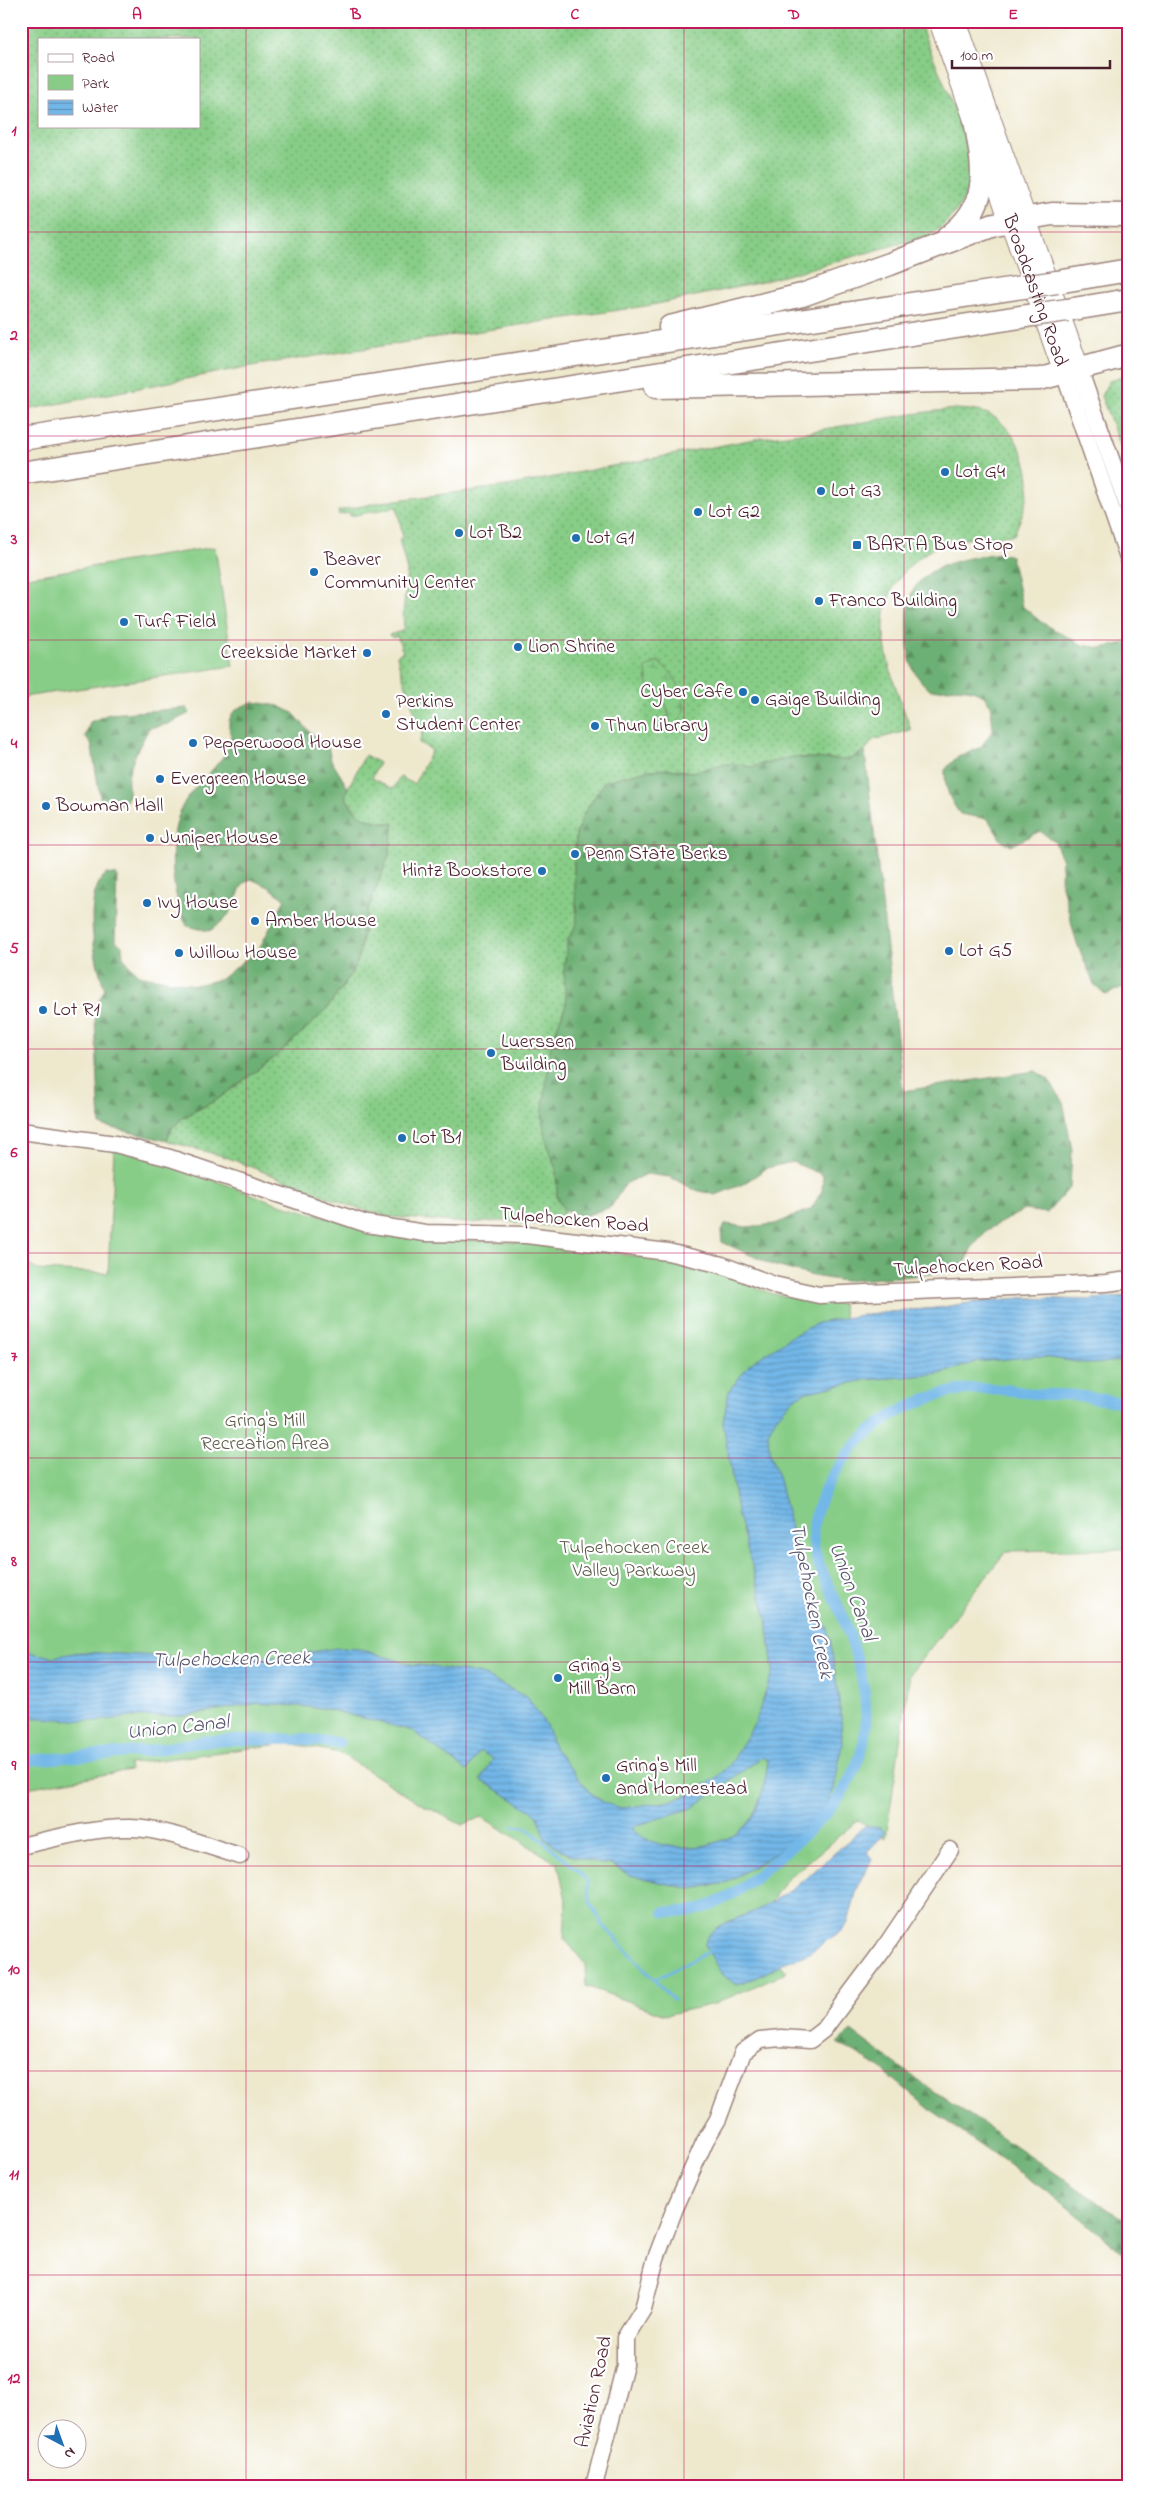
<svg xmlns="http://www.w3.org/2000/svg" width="1150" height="2507" viewBox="0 0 1150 2507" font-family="'Indie Flower',sans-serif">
	<defs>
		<pattern id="grass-dots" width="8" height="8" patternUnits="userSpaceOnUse" patternTransform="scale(1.25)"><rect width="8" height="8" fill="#87cd87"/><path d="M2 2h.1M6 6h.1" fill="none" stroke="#70a66f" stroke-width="1.8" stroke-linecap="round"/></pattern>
		<pattern id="forest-firs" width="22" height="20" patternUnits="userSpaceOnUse" patternTransform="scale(1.25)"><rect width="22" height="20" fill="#6db074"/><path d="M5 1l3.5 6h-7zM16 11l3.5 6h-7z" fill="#5c8f5f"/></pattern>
		<pattern id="wetland-marsh" width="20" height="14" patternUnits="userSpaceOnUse" patternTransform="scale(1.25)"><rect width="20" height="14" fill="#87cd87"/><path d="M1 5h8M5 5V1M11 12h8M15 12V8" fill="none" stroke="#70a66f"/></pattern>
		<pattern id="water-rules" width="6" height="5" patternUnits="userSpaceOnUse" patternTransform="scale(1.25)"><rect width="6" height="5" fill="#72b7e8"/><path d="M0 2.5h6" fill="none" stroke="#6094bc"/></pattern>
	</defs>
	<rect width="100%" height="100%" fill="#fff"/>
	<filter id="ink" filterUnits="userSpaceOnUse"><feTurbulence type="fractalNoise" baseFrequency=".02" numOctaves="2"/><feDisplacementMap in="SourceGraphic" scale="10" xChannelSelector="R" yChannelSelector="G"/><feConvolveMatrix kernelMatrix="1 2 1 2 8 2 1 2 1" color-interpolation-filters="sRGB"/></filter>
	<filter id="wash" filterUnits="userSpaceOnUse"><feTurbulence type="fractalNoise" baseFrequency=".0096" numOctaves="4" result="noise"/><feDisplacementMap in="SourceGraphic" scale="20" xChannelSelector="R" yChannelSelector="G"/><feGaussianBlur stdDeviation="1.12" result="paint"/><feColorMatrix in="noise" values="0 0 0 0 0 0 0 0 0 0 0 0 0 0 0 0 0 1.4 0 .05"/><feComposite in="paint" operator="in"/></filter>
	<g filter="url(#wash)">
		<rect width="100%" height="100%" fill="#eee8cd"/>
		<g fill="url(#grass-dots)" stroke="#687659" fill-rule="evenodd">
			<path d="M21 21H919C933 62 972 136 970 177 968 202 950 221 931 235L758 283 652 305 257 365 21 411ZM39 39H199V126H39Z"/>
			<polygon points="1129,375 1129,469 1101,396 1109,381"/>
			<path d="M956 409C969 410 983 410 994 417 1014 430 1029 460 1029 483 1029 501 1020 519 1014 535 994 537 972 537 953 541 938 544 924 553 913 563 860 610 892 675 911 730L873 740 865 751 848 760 793 757 751 767 732 763 692 772 670 769 648 770 605 781 584 813 576 834 574 867 577 924 567 941 564 971 566 1004 551 1044 545 1137 556 1169 557 1196 564 1211 559 1227 504 1221 467 1223 390 1217 350 1206 226 1157 167 1141 172 1128 184 1117 218 1099 275 1057 324 1012 342 988 357 963 368 909 389 856 394 824 362 818 345 797 348 788 365 755 379 763 372 778 393 789 400 777 414 784 432 750 419 743 422 735 399 665 397 655 403 652 397 636 393 638 389 635 402 631 404 627 403 615 407 571 399 539 403 538 397 507 350 516 349 513 339 515 338 511 381 502 507 486 760 438C826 432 890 414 956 409Z"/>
		</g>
		<g fill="url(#forest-firs)" stroke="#5c6850">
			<path d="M1001 553 1011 556 1022 606 1041 622 1082 645 1101 648 1129 642V984L1106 995 1094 984 1076 941 1061 881 1062 859 1055 842 1040 831 1011 846 1001 840 988 819 960 814C949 799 945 788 945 770L956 758 981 747 993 730C992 722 992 709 989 703 978 682 948 690 930 690 911 674 907 657 908 633 908 621 907 610 910 598 921 563 970 557 1001 553Z"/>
			<path d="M254 702 279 706 293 713 311 733 328 746 331 760 348 788 345 797C360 821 369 820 394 824L389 856 368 909 357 963 342 988 324 1012 275 1057 218 1099 184 1117 172 1128 167 1141 100 1125 95 1020 99 1000 105 989C94 962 82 894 106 874L117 875 115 940 122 946 123 957 138 975 195 985 221 979 259 949 285 899 269 887 251 879C237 887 241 892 234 905 229 917 219 925 209 931L187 926C169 893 166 830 187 798 197 783 212 772 222 758 226 753 231 742 231 737 231 733 229 729 229 726 228 711 243 705 254 702Z"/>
			<path d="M187 708 190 713 168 724 149 728C141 744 131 760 128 777 127 786 130 792 126 801L116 805H104L100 797 91 743 85 737 90 722 109 714Z"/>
			<polygon points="865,751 903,1091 1035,1071 1048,1079 1063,1101 1072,1150 1070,1187 1047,1213 1024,1210 987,1230 971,1249 966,1262 951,1272 911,1276 844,1281 813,1276 772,1265 722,1242 721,1231 726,1224 747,1227 775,1224 811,1209 822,1191 823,1175 792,1162 767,1168 743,1184 716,1195 695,1190 670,1177 646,1174 625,1184 611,1207 584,1216 564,1211 557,1196 556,1169 545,1137 542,1116 551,1044 566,1004 564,971 567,941 577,924 574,867 576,834 584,813 605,781 648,770 670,769 692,772 732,763 751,767 793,757 848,760"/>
			<polygon points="851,2031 918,2080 1129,2223 1129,2258 1059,2200 933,2112 879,2067 838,2043"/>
		</g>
		<path fill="url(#wetland-marsh)" stroke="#687659" d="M659 661 661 665C674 671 686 695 684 711 683 714 681 719 679 722L671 726 666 704 662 702 661 694 652 692 647 682 646 668Z"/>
		<g fill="#87cd87" stroke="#687659">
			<polygon points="215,547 233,666 23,697 21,578"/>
			<polygon points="114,1149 159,1160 276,1203 396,1237 528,1243 666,1260 722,1273 770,1293 811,1302 842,1304 845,1319 867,1314 937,1308 983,1301 1023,1298 1086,1300 1129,1296 1129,1549 1006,1551 910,1674 886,1838 858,1820 784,1882 752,1931 787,1972 714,2004 665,2015 586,1986 585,1964 564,1938 566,1900 558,1864 482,1817 462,1825 417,1802 340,1753 289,1743 129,1764 130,1770 21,1789 21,1259 37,1270 108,1273"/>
		</g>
		<g fill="url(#water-rules)" stroke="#5e6b8a" fill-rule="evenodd">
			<path d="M1129 1296V1360L1092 1364 1037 1356 976 1362 940 1374 865 1380 803 1393 791 1401 775 1419 768 1433 769 1451 779 1480 798 1555 830 1637 841 1716 842 1745 834 1789 825 1808 794 1839 766 1859 726 1883 691 1889 629 1875 611 1864H601L569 1855 545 1839 537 1814 481 1780 493 1759 480 1751 467 1771 413 1731 323 1708 259 1703 183 1716 133 1717 95 1721 21 1717V1651L53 1657 80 1652 159 1656 186 1660H222L280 1657 337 1648 359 1649 410 1664 481 1674 528 1698 546 1725 555 1749 591 1794 607 1804 622 1808 666 1802 688 1795 715 1779 729 1766 755 1723 773 1670 767 1618 738 1516 723 1422 729 1391 750 1364 794 1335 818 1323 867 1314 937 1308 983 1301 1023 1298 1086 1300ZM762 1757 768 1760C766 1778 762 1799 753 1815 734 1852 661 1857 633 1830L635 1826 692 1808Z"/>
			<path d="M866 1825 880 1827 885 1833 867 1852 872 1859 857 1889 848 1923 841 1931 806 1955 783 1963 758 1977 736 1984 722 1975 705 1945C706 1925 742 1918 757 1910 800 1889 830 1856 866 1825Z"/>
		</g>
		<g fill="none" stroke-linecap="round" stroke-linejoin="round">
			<g stroke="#72b7e8" stroke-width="3">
				<polyline points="513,1826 526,1827 579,1871 587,1881 590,1902 603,1925 673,2000"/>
				<polyline points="654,1980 710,1951"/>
			</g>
			<g stroke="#72b7e8" stroke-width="11">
				<polyline points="21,1761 148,1751 205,1741 301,1739 339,1743"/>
				<path d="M664 1912C674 1911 686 1913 695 1910 731 1903 760 1872 787 1850 879 1774 882 1716 840 1610 830 1587 813 1562 813 1535 813 1509 827 1483 842 1462 876 1414 938 1385 996 1389 1010 1389 1023 1393 1036 1394 1048 1395 1060 1394 1072 1395 1091 1397 1110 1401 1129 1404"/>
			</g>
		</g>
	</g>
	<g filter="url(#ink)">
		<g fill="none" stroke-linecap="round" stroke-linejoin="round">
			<g stroke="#9c847c" stroke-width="19">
				<g id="minor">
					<polyline points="1079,369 1129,510"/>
					<polyline points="1064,373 1129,560"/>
					<polyline points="21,1131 115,1144 170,1158 367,1224 425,1233 526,1235 668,1252 722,1265 774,1285 819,1295 1106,1283 1129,1280"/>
					<path d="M21 1846C56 1838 96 1827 132 1828 161 1828 210 1847 240 1856"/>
					<polyline points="594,2486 625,2365 625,2338 643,2309 656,2258 675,2208 705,2141 718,2119 743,2052 760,2040 781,2038 810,2040 823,2030 883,1950 950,1850"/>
				</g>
			</g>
			<g stroke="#9c847c" stroke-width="22">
				<g id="major">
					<path id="s1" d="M939 21 1064 373"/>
					<polyline points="956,21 1079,369"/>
				</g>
			</g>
			<g stroke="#9c847c" stroke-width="25">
				<g id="highway">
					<path d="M948 237C995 202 982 164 974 114"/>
					<polyline points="1057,282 1129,270"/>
					<polyline points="1067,310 1129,300"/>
					<polyline points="670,327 802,295 890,264 994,224 1052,214 1129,215"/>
					<polyline points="656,387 1040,379 1129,355"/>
					<polyline points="21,439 1023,287"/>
					<polyline points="21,473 1033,315"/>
				</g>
			</g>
			<use href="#minor" stroke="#fff" stroke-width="16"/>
			<use href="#major" stroke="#fff" stroke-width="20"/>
			<use href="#highway" stroke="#fff" stroke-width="22"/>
			<g stroke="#9c847c" stroke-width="25" stroke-linecap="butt">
				<g id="highway-bridge">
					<polyline points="1023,287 1057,282"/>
					<polyline points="1033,315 1067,310"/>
				</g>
			</g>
			<use href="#highway-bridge" stroke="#fff" stroke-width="22"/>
		</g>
	</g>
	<path fill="none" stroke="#c2185b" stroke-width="1" stroke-opacity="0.55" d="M246 21V2486M466 21V2486M684 21V2486M904 21V2486M21 232H1129M21 436H1129M21 640H1129M21 845H1129M21 1049H1129M21 1253H1129M21 1458H1129M21 1662H1129M21 1866H1129M21 2071H1129M21 2275H1129"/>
	<g fill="#1f6fb2" stroke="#fff" stroke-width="2">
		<circle cx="945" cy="472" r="5"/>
		<circle cx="821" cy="491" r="5"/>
		<circle cx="698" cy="512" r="5"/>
		<circle cx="459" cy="533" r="5"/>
		<circle cx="576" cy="538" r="5"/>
		<rect x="852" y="540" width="10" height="10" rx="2.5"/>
		<circle cx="314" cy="572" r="5"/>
		<circle cx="819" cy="601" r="5"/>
		<circle cx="124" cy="622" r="5"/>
		<circle cx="518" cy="647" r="5"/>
		<circle cx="367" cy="653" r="5"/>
		<circle cx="743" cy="692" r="5"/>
		<circle cx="755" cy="700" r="5"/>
		<circle cx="386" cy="714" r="5"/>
		<circle cx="595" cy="726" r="5"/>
		<circle cx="193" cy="743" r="5"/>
		<circle cx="160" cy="779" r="5"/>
		<circle cx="46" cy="806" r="5"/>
		<circle cx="150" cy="838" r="5"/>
		<circle cx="575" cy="854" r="5"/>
		<circle cx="542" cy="871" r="5"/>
		<circle cx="147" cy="903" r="5"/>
		<circle cx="255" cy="921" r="5"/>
		<circle cx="949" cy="951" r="5"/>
		<circle cx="179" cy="953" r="5"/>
		<circle cx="43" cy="1010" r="5"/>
		<circle cx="491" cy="1053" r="5"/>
		<circle cx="402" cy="1138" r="5"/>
		<circle cx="558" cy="1678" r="5"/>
		<circle cx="606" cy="1778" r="5"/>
	</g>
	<g text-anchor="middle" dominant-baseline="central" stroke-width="4.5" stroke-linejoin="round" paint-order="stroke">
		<g font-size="20" fill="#4a1f2b" stroke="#fff">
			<text stroke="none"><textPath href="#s1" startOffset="286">Broadcasting Road</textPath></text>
			<text transform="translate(574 1221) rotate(5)">Tulpehocken Road</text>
			<text transform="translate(968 1267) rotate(-3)">Tulpehocken Road</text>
			<text transform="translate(595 2392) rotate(-78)">Aviation Road</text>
		</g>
		<g font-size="20" fill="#4a1f2b" stroke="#fff" text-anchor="start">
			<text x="955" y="472">Lot G4</text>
			<text x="831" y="491">Lot G3</text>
			<text x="708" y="512">Lot G2</text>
			<text x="469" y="533">Lot B2</text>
			<text x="586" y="538">Lot G1</text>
			<text x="867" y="545">BARTA Bus Stop</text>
			<text x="324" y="560">Beaver<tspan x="324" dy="23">Community Center</tspan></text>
			<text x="829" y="601">Franco Building</text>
			<text x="134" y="622">Turf Field</text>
			<text x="528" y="647">Lion Shrine</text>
			<text x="357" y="653" text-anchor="end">Creekside Market</text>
			<text x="733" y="692" text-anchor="end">Cyber Cafe</text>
			<text x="765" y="700">Gaige Building</text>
			<text x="396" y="702">Perkins<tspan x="396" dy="23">Student Center</tspan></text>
			<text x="605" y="726">Thun Library</text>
			<text x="203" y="743">Pepperwood House</text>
			<text x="170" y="779">Evergreen House</text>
			<text x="56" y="806">Bowman Hall</text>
			<text x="160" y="838">Juniper House</text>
			<text x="585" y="854">Penn State Berks</text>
			<text x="532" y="871" text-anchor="end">Hintz Bookstore</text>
			<text x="157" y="903">Ivy House</text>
			<text x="265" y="921">Amber House</text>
			<text x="959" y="951">Lot G5</text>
			<text x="189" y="953">Willow House</text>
			<text x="53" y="1010">Lot R1</text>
			<text x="501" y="1042">Luerssen<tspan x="501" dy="23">Building</tspan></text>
			<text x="412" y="1138">Lot B1</text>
			<text x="568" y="1666">Gring's<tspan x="568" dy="23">Mill Barn</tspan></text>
			<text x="616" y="1766">Gring's Mill<tspan x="616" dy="23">and Homestead</tspan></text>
		</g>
		<g font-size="20" fill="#5f5c4b" stroke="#fff">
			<text x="265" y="1421">Gring's Mill<tspan x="265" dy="23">Recreation Area</tspan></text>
			<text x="634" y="1548">Tulpehocken Creek<tspan x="634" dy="23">Valley Parkway</tspan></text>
		</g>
		<g font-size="21" font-style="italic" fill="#58546d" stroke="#fff">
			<text transform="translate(852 1592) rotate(70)">Union Canal</text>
			<text transform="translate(811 1601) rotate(79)">Tulpehocken Creek</text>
			<text transform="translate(231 1660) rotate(-1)">Tulpehocken Creek</text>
			<text transform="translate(178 1728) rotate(-6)">Union Canal</text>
		</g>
	</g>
	<rect width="1150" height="2507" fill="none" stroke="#fff" stroke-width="55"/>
	<rect x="38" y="38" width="162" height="90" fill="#ffffff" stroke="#b7a5aa"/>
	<rect x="48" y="54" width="25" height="8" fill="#ffffff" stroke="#b7a5aa"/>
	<text x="82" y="62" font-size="15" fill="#4a1f2b">Road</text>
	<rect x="48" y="75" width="25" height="15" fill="#87cd87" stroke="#b7a5aa"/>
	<text x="82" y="88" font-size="15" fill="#4a1f2b">Park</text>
	<rect x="48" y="100" width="25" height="15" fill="url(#water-rules)" stroke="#b7a5aa"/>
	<text x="82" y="112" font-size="15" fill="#4a1f2b">Water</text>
	<g transform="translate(62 2444) rotate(139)"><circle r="24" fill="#ffffff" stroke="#b7a5aa"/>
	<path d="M0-4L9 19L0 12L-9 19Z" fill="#1f6fb2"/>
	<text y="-8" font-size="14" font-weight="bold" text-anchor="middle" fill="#4a1f2b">N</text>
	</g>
	<path d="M952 60v8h158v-8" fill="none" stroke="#4a1f2b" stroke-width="2.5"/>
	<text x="960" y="60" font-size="15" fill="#4a1f2b" stroke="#ffffff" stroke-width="4" paint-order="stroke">100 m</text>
	<rect x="28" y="28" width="1094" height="2452" fill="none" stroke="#c2185b" stroke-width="2"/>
	<g font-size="16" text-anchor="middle" font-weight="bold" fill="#c2185b">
		<text x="137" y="19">A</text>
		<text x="356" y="19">B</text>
		<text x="575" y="19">C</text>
		<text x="794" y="19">D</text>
		<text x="1013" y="19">E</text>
		<text x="14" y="135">1</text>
		<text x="14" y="340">2</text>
		<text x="14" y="544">3</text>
		<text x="14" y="748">4</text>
		<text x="14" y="953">5</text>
		<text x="14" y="1157">6</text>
		<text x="14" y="1361">7</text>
		<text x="14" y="1566">8</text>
		<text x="14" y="1770">9</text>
		<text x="14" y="1974">10</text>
		<text x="14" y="2179">11</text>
		<text x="14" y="2383">12</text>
	</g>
</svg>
